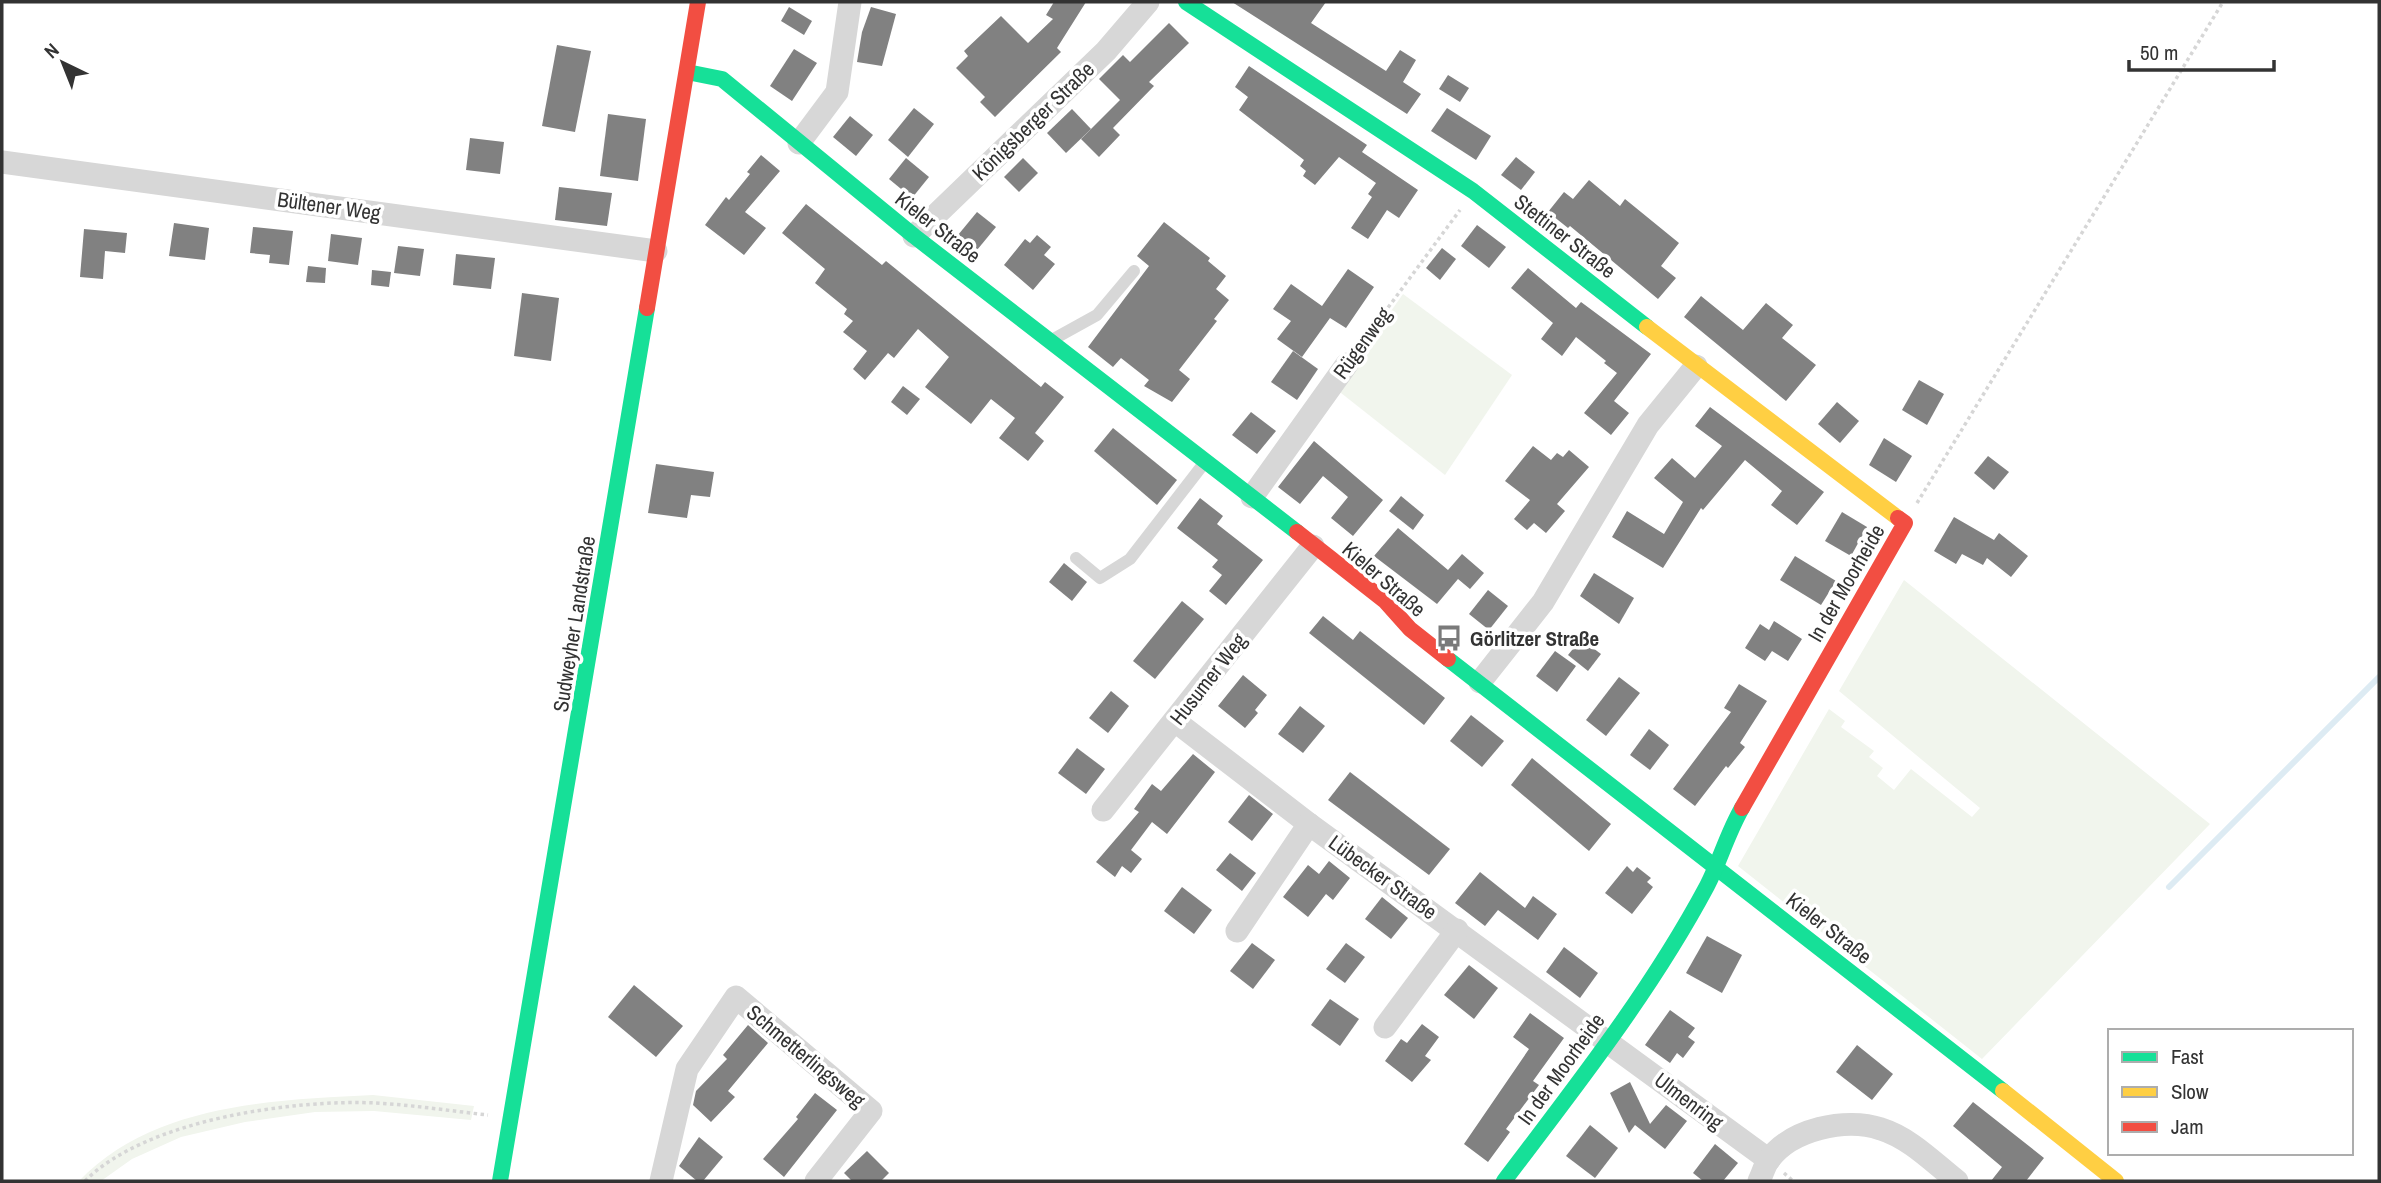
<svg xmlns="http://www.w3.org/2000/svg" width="2381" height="1183" viewBox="0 0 2381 1183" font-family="'Archivo Narrow',sans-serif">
	<rect width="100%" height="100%" fill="#fff"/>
	<g fill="#f1f5ed">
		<polygon points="1403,294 1512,375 1445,475 1336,389"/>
		<polygon points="1904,580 2210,824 1982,1059 1738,866 1829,709 1845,721 1841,727 1874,751 1869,757 1883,768 1877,776 1894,790 1911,769 1972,817 1980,808 1839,691"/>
		<path d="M373 1095 474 1106 471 1120 374 1111 315 1112 245 1122 181 1137 132 1159 101 1181H79C153 1104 272 1100 373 1095Z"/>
	</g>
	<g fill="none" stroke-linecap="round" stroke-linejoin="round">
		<polyline stroke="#ddebf3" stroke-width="6" points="2169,887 2379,677"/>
	</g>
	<g fill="#818181">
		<polygon points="1054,2 1086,2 1057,48 1061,52 995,117 980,102 985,97 956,68 968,56 964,51 1001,16 1028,43 1053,19 1046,15"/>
		<polygon points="1232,2 1326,2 1311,23 1386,71 1400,50 1416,60 1403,82 1421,94 1407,114"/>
		<polygon points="789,7 812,21 804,35 781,21"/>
		<polygon points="871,7 896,14 882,66 857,62 862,32"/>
		<polygon points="1169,23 1189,43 1149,82 1154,86 1113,128 1120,135 1099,157 1081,139 1120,100 1099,79 1123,55 1130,62"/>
		<polygon points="557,45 591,51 575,132 542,126"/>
		<polygon points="794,49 817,63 792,101 770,86"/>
		<polygon points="1249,66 1367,145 1362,152 1418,190 1399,218 1387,210 1368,239 1351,228 1372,197 1368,194 1376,183 1339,157 1315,185 1303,176 1306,171 1300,166 1304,160 1239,110 1248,97 1235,87"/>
		<polygon points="1448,75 1469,88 1460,102 1439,89"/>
		<polygon points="914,108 934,124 908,157 888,140"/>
		<polygon points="1447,108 1491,136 1476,160 1431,131"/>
		<polygon points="1072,109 1091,129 1066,153 1047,133"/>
		<polygon points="608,114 646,119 638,181 600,176"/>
		<polygon points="850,116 873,135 856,156 833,137"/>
		<polygon points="470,138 504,142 500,174 466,170"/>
		<polygon points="761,155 780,171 745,212 766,228 744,255 705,225 726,197 729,200 750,174 747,172"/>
		<polygon points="1516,157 1535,172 1521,190 1501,175"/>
		<polygon points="906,158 929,177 912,198 889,179"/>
		<polygon points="1023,158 1038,173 1019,192 1004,177"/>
		<polygon points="1589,180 1620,206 1625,199 1679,243 1661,266 1676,278 1658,299 1570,226 1568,228 1548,212 1564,192 1573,199"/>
		<polygon points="559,187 612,193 607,226 555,220"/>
		<polygon points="806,204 882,265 886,261 1041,387 1045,382 1064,397 1035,433 1044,441 1028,461 999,438 1015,418 991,399 971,424 925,387 949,357 918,329 894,358 888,353 865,380 853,369 867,351 843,332 853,321 844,314 847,309 815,283 825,269 782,233"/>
		<polygon points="977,212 996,227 977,250 958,235"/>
		<polygon points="1164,222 1210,258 1208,261 1226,276 1216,289 1229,300 1214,319 1217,321 1179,370 1190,379 1172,402 1144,386 1149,380 1121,358 1113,367 1088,347 1149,266 1137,256"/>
		<polygon points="174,223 209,228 205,260 169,256"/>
		<polygon points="1477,225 1506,247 1489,268 1461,246"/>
		<polygon points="253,227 293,231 289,265 269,263 270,255 250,253"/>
		<polygon points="84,229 127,233 125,253 105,251 103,279 80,277"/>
		<polygon points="331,234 362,238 358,265 328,261"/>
		<polygon points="1037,235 1051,247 1044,255 1055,264 1033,290 1004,265 1025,239 1030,243"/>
		<polygon points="398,246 424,249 420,276 394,273"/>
		<polygon points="1442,248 1456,259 1440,280 1426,268"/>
		<polygon points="456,254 495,258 491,289 453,285"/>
		<polygon points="308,266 326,268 325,283 306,282"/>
		<polygon points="1528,268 1576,308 1581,302 1651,354 1614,401 1629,413 1611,435 1584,413 1617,373 1604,363 1606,361 1576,337 1562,356 1541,339 1553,323 1511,288"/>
		<polygon points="1348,269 1374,287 1346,328 1330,318 1302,357 1277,339 1291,321 1273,309 1291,284 1322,306"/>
		<polygon points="372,270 391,272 389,287 371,285"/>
		<polygon points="522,293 559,298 551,361 514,356"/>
		<polygon points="1701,296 1743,330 1766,303 1793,325 1782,338 1816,365 1786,401 1684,317"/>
		<polygon points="1293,351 1318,369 1297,400 1271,382"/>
		<polygon points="1919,380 1944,394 1927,425 1902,410"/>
		<polygon points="903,386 920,399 907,415 891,402"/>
		<polygon points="1837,402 1859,421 1840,443 1818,424"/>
		<polygon points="1710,407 1824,492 1797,525 1771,505 1782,491 1745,460 1703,510 1701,508 1663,568 1612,537 1627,511 1664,534 1683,502 1654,478 1672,458 1695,478 1722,446 1695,426"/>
		<polygon points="1251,412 1276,431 1257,454 1232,435"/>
		<polygon points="1113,428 1177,480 1157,505 1094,451"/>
		<polygon points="1884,438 1912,456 1896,482 1869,465"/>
		<polygon points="1314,441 1383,500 1353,536 1331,518 1348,497 1323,476 1300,504 1278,487"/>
		<polygon points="1533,446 1551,460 1557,453 1563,457 1569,450 1589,467 1557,504 1565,511 1546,533 1534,523 1527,530 1514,519 1530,500 1505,481"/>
		<polygon points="1988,456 2009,472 1994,490 1974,473"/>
		<polygon points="656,464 714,472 710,497 691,495 687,518 648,513"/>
		<polygon points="1401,496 1424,515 1413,530 1389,511"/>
		<polygon points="1200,498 1223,516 1217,524 1263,560 1226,605 1209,591 1222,575 1212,567 1218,560 1177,528"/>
		<polygon points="1842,512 1867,527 1851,556 1825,541"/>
		<polygon points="1954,517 1994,540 1999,533 2028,556 2011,577 1987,558 1983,565 1962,554 1956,564 1934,551"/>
		<polygon points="1398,528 1448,570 1462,554 1484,573 1470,589 1458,579 1437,604 1374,556"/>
		<polygon points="1795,556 1836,581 1821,605 1780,580"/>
		<polygon points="1064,563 1087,582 1072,601 1049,582"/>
		<polygon points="1594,573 1634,598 1619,624 1580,596"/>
		<polygon points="1488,590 1508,606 1489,630 1469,614"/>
		<polygon points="1182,601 1204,619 1155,679 1133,661"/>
		<polygon points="1323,616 1353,640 1360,631 1445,698 1424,725 1309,633"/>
		<polygon points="1774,621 1802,639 1788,661 1772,651 1765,661 1745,648 1760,624 1769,630"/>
		<polygon points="1581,639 1601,654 1588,671 1568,655"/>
		<polygon points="1555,651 1576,666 1557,692 1536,676"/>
		<polygon points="1243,675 1267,695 1255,710 1258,713 1245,728 1218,706"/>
		<polygon points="1619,677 1640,693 1606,736 1586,720"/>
		<polygon points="1739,684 1767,701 1740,743 1745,747 1728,768 1726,766 1695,806 1673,789 1731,712 1724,708"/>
		<polygon points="1111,691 1129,706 1108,733 1089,718"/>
		<polygon points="1300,706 1325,726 1303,753 1278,734"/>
		<polygon points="1471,715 1504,741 1482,767 1450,741"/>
		<polygon points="1649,729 1669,745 1650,770 1630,755"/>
		<polygon points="1077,748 1105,769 1086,794 1058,773"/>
		<polygon points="1193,754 1215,772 1167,834 1152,822 1131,850 1142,859 1131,873 1122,866 1115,877 1096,862 1139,812 1134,809 1152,784 1161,791"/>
		<polygon points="1532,758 1611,824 1589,851 1511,785"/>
		<polygon points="1350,772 1450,849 1429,875 1328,800"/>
		<polygon points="1249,795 1273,814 1252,841 1228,822"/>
		<polygon points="1230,853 1256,873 1242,891 1216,870"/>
		<polygon points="1329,861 1350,878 1333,900 1326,894 1308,917 1283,897 1308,865 1319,874"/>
		<polygon points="1627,866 1633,872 1637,867 1651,878 1647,882 1653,887 1632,914 1605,893"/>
		<polygon points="1480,872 1525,908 1533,896 1557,914 1538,940 1498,910 1485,926 1455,903"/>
		<polygon points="1182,887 1212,910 1194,934 1164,911"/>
		<polygon points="1382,897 1408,918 1391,939 1365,919"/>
		<polygon points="1707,936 1742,955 1722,993 1686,973"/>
		<polygon points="1252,943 1275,960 1253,989 1230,971"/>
		<polygon points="1346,943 1365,957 1345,983 1326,969"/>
		<polygon points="1564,947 1598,973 1580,998 1546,972"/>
		<polygon points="1469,965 1498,988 1474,1019 1444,995"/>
		<polygon points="634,985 683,1026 656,1057 608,1017"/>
		<polygon points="1330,999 1359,1019 1340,1046 1311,1025"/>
		<polygon points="1670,1010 1695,1028 1688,1037 1695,1042 1683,1058 1677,1053 1670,1063 1645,1045"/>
		<polygon points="1530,1013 1564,1038 1533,1081 1539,1085 1506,1129 1510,1132 1488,1162 1464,1144 1529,1049 1513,1037"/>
		<polygon points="1422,1024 1439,1037 1425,1056 1431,1060 1412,1082 1385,1061 1401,1039 1407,1043"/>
		<polygon points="748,1025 768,1043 728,1091 735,1097 711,1122 693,1105 696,1091 727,1059 723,1055"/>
		<polygon points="1857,1045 1893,1074 1872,1100 1836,1072"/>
		<polygon points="1630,1082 1650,1124 1666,1105 1687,1121 1665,1149 1635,1125 1629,1133 1610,1093"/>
		<polygon points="815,1093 837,1110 784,1177 763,1159 798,1119 796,1117"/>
		<polygon points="1973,1102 2044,1158 2026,1181 1991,1181 2002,1167 1953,1126"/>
		<polygon points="1590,1125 1618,1148 1595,1178 1566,1156"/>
		<polygon points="699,1137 723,1157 703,1181 697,1181 679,1166"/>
		<polygon points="1715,1144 1738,1163 1723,1181 1703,1181 1693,1173"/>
		<polygon points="867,1151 889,1173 881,1181 852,1181 844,1173"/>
	</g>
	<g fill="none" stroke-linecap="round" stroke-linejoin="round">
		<g stroke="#d6d6d6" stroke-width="3.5" stroke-dasharray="3.5 3.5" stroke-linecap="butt">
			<polyline points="1359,347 1460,210"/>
			<polyline points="1917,503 2223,2"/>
			<polyline points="1784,1173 1793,1181"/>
			<path d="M85 1181C145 1120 293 1099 376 1103 413 1105 451 1111 488 1115"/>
		</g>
		<g stroke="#d7d7d7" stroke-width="12">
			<polyline points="1050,341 1097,315 1134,271"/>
			<polyline points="1076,558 1100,578 1130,559 1205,462"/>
		</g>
		<g stroke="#d7d7d7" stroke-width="23">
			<polyline points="799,143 837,92 850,2"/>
			<polyline points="2,162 656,251"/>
			<polyline points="914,236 1106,51 1148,2"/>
			<polyline points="1252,497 1347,364"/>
			<polyline points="1480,682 1543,602 1648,425 1696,366"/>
			<polyline points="1175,721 1309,824 1769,1160"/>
			<polyline points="1103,810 1313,546"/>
			<polyline points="1237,931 1309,824"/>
			<polyline points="1385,1027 1457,930"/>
			<polyline points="661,1181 687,1069 736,997 871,1111 816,1181"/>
			<path d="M1759 1181C1762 1175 1764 1167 1768 1161 1790 1129 1846 1117 1881 1129 1910 1138 1934 1163 1957 1181"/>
		</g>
		<g stroke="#16e098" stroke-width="16">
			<polyline points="1186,2 1473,191 1647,327"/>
			<polyline points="687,72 722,79 914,236 1297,532"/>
			<polyline points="1448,659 2003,1091"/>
			<polyline points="500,1181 647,308"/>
			<path d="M1504 1181C1576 1086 1651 991 1707 886 1720 861 1727 834 1742 808"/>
		</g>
		<g stroke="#ffcf43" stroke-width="16">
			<polyline points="1647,327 1898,518"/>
			<polyline points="2003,1091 2116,1181"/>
		</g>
		<g stroke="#f24e42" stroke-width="16">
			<polyline points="647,308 698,2"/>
			<polyline points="1297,532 1385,601 1410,629 1448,659"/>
			<polyline points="1742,808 1905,523 1898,518"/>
		</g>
	</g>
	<defs>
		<g id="bus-bare" transform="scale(2.1)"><path d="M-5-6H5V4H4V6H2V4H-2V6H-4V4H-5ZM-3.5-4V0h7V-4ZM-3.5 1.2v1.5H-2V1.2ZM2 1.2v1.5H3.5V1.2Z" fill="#7a7a7a" stroke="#fff" stroke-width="2.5" paint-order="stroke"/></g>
	</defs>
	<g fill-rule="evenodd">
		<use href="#bus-bare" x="1449" y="638"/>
	</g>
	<g text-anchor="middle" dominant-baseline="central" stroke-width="7" stroke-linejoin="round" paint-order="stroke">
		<g font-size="21" fill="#333" stroke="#fff">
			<text transform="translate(1033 121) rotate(-44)">Königsberger Straße</text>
			<text transform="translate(329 206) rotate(8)">Bültener Weg</text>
			<text transform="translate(938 227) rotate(38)">Kieler Straße</text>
			<text transform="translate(1565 236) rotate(38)">Stettiner Straße</text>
			<text transform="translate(1362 343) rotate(-54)">Rügenweg</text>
			<text transform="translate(1384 579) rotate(41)">Kieler Straße</text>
			<text transform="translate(1846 583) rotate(-60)">In der Moorheide</text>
			<text transform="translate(574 624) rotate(-81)">Sudweyher Landstraße</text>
			<text transform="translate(1208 679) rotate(-52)">Husumer Weg</text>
			<text transform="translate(1383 877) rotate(36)">Lübecker Straße</text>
			<text transform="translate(1829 928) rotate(38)">Kieler Straße</text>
			<text transform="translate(806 1056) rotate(40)">Schmetterlingsweg</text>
			<text transform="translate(1561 1069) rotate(-54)">In der Moorheide</text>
			<text transform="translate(1689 1101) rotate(37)">Ulmenring</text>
		</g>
		<g font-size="21" font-weight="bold" fill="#333" stroke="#fff" text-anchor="start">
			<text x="1470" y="638">Görlitzer Straße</text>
		</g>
	</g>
	<rect width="2381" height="1183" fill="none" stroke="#333333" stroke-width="7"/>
	<rect x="2108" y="1029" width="245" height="126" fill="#ffffff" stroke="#adadad" stroke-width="2"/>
	<rect x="2122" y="1052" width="35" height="10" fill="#16e098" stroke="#adadad" stroke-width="2"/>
	<text x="2171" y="1064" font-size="21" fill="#333333">Fast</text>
	<rect x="2122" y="1087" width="35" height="10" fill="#ffcf43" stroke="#adadad" stroke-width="2"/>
	<text x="2171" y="1099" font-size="21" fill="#333333">Slow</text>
	<rect x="2122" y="1122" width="35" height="10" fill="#f24e42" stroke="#adadad" stroke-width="2"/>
	<text x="2171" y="1134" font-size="21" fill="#333333">Jam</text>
	<g transform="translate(63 63) rotate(317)" stroke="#ffffff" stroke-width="5" paint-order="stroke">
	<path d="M0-5L12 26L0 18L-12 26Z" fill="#333333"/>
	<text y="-10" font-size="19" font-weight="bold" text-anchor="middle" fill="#333333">N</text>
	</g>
	<path d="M2129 60v10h145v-10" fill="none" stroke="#333333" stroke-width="3.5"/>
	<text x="2140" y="60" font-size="21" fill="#333333" stroke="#ffffff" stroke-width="5" paint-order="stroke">50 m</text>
</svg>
